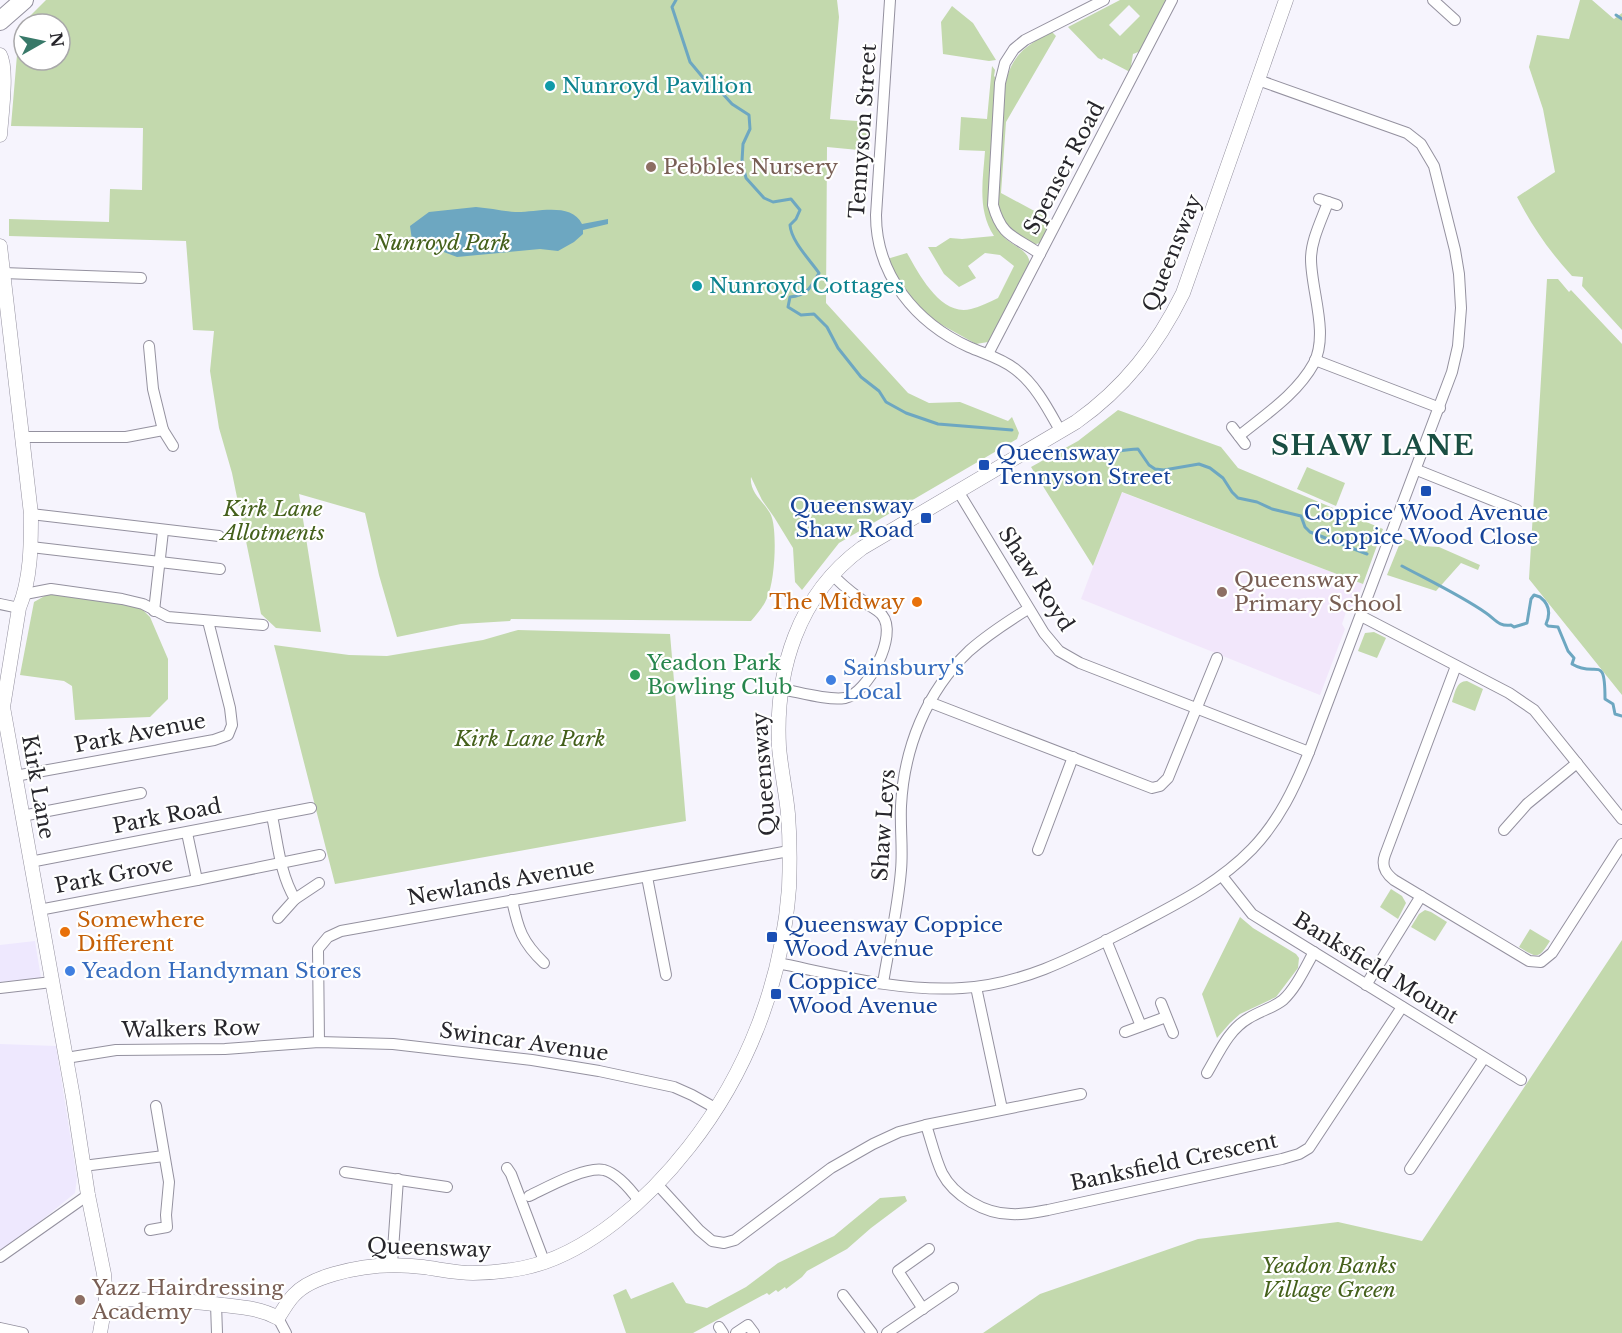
<svg xmlns="http://www.w3.org/2000/svg" width="1622" height="1333" viewBox="0 0 1622 1333" font-family="'Libre Baskerville',serif">
	<rect width="100%" height="100%" fill="#f6f4fd"/>
	<g fill="#eee8fe">
		<polygon points="35,941 41,978 0,982 0,945"/>
		<polygon points="0,1044 56,1046 77,1178 75,1193 0,1254"/>
	</g>
	<polygon fill="#f2e7fb" points="1121,492 1363,584 1353,610 1346,612 1342,624 1345,629 1320,695 1081,599"/>
	<g fill="#c3d9ad" fill-rule="evenodd">
		<path d="M46 0H837L839 17 830 119 871 122 869 151 827 147 826 303 908 393 929 403 960 402 1008 421 1012 417 1019 433 1017 439 839 543 802 590 795 582 793 548 774 517 762 500 751 477C749 495 768 504 772 518 777 535 775 581 767 598 764 606 757 614 751 621L511 619 510 621 461 624 397 637 379 575 365 513 299 494 321 632 276 628 261 614 232 473 219 428 210 371 214 331 193 330 186 241 9 236V219L109 222 110 189 142 190 143 128 11 126 18 43 24 27V60H60V24H25L27 19Z"/>
		<path d="M1120 0H1168L1141 51 1133 54 1130 72 1103 58 1102 60 1098 58 1068 27ZM1129 5 1140 16 1120 36 1109 25Z"/>
		<path d="M1580 0H1592L1614 19 1622 13V330L1582 286 1583 277 1572 276C1549 251 1532 226 1517 197L1555 172 1543 109 1529 67 1537 35 1569 39Z"/>
		<polygon points="952,6 973,23 996,60 989,61 943,54 941,22"/>
		<path d="M1052 32 1056 36 1006 122 1001 193 1051 220 1052 225 1040 243 1032 245 1006 225 997 203 1005 87C1010 57 1025 45 1052 32Z"/>
		<path d="M992 66 995 70 994 76 997 79 994 221C997 227 1000 233 1005 238 1016 248 1030 250 1030 266L988 342 976 344 926 316 897 281 887 259 907 253C919 274 941 317 971 309 980 307 989 302 998 298L1014 266 1000 255 985 253 968 266 976 278 959 287 944 274 928 247H936L950 238 962 239 994 236C977 210 983 180 985 151L959 150 961 117 987 119Z"/>
		<polygon points="1547,279 1558,279 1569,292 1571,290 1622,344 1622,695 1529,579"/>
		<polygon points="1118,410 1221,447 1238,468 1383,529 1363,584 1122,492 1093,566 1031,467 1078,441"/>
		<polygon points="1307,467 1345,483 1336,506 1297,489"/>
		<polygon points="1402,538 1423,546 1439,547 1480,565 1478,570 1461,563 1436,591 1387,575"/>
		<polygon points="50,593 127,603 141,608 150,617 168,659 168,699 150,717 75,720 72,686 64,681 20,675 34,602"/>
		<polygon points="518,630 670,634 686,821 335,884 274,645 349,655 387,656 483,640"/>
		<polygon points="1374,632 1386,638 1377,658 1358,651 1365,633"/>
		<path d="M1467 681 1483 689 1475 711 1452 702C1455 693 1456 681 1467 681Z"/>
		<polygon points="1391,889 1402,896 1406,903 1398,919 1380,907"/>
		<polygon points="1425,910 1431,912 1447,922 1435,941 1411,927 1419,914"/>
		<polygon points="1240,917 1253,928 1296,954 1299,958 1298,968 1276,997 1240,1014 1230,1023 1217,1038 1202,994"/>
		<path d="M1530 929 1550 941C1538 960 1537 958 1519 947Z"/>
		<polygon points="1622,940 1622,1333 983,1333 1040,1294 1198,1239 1338,1222 1422,1241"/>
		<polygon points="905,1196 907,1201 871,1228 847,1249 807,1271 802,1277 786,1289 785,1287 778,1292 776,1290 769,1295 767,1293 693,1333 626,1333 613,1295 626,1289 631,1299 673,1282 686,1303 707,1308 746,1287 778,1263 834,1236 880,1198"/>
	</g>
	<path fill="#6da7c1" d="M476 207C489 208 502 211 515 212 534 213 571 201 582 224L608 219V224L583 230V234L574 242 558 251 540 249 457 257 412 240 410 226 429 212Z"/>
	<g fill="none" stroke-linecap="round" stroke-linejoin="round">
		<g stroke="#6da7c1" stroke-width="3">
			<path d="M676 0 672 7 690 62 710 86 722 93 732 104 749 115 750 129 743 144 742 161 746 178 764 198 773 202 791 199 800 210 796 219 790 225C791 241 810 260 819 273 810 288 808 295 790 297L788 307 801 315 814 314 827 327 838 348 861 377 879 391 886 402 906 413 938 424 1012 430"/>
			<polyline points="1616,15 1622,19"/>
			<path d="M1081 452C1102 458 1117 449 1138 449L1149 465 1155 469 1164 470 1199 464 1210 468 1223 478 1232 492 1238 498 1257 502 1272 509 1301 516 1305 527 1310 532 1367 554"/>
			<path d="M1402 566C1430 581 1460 595 1486 613 1495 619 1499 627 1511 625L1514 627 1527 623 1531 599 1534 595 1540 597C1549 604 1551 613 1546 624L1548 626 1558 627 1568 651 1574 658 1572 664C1597 679 1605 652 1605 699L1613 704 1615 714 1622 716"/>
		</g>
		<g stroke="#94919f" stroke-width="12">
			<g id="minor">
				<path d="M890 0 876 215C876 275 916 323 969 347 985 354 1001 358 1015 369 1036 385 1048 409 1061 432"/>
				<polyline points="1433,0 1455,20"/>
				<polyline points="1319,199 1337,205"/>
				<path d="M1040 254C1015 236 1002 238 993 205L1000 83 1005 63 1014 49 1025 40 1104 0"/>
				<polyline points="3,273 141,278"/>
				<polyline points="988,354 1172,0"/>
				<polyline points="1315,360 1440,408"/>
				<polyline points="1232,427 1245,444"/>
				<polyline points="163,430 173,446"/>
				<path d="M1239 436C1266 414 1297 394 1314 363 1329 333 1311 290 1311 259 1311 240 1322 219 1328 202"/>
				<polyline points="21,437 126,437 163,430 153,389 149,346"/>
				<polyline points="1417,470 1517,510"/>
				<polyline points="958,491 1044,633 1059,651 1080,663 1309,752"/>
				<polyline points="31,514 219,536"/>
				<polyline points="31,547 220,569"/>
				<polyline points="25,594 51,589 122,599 143,604 168,617 263,625"/>
				<polyline points="0,604 19,608"/>
				<polyline points="154,611 163,531"/>
				<polyline points="1361,616 1509,693 1534,710 1622,819"/>
				<path d="M1456 666 1385 855C1381 866 1385 873 1394 880L1529 961 1541 962 1552 953 1622 844"/>
				<path d="M781 689C799 692 828 701 845 698 867 694 899 635 882 615 878 610 871 607 867 604 854 594 842 586 832 574"/>
				<polyline points="929,702 1152,788 1160,786 1168,778 1217,658"/>
				<polyline points="15,776 214,740 228,735 232,725 230,708 208,621"/>
				<polyline points="22,816 141,793"/>
				<path d="M272 816C278 844 280 874 295 899L278 918"/>
				<polyline points="1504,830 1527,804 1577,763"/>
				<polyline points="1038,850 1073,757"/>
				<polyline points="30,862 311,808"/>
				<polyline points="1222,876 1252,914 1521,1080"/>
				<polyline points="647,877 666,975"/>
				<polyline points="197,880 320,855"/>
				<polyline points="295,899 319,883"/>
				<path d="M512 900C518 929 522 942 544 963"/>
				<polyline points="39,910 197,880 187,833"/>
				<polyline points="1106,940 1141,1026"/>
				<path d="M778 963C837 975 900 992 962 988 1023 985 1078 955 1131 928 1174 905 1217 885 1252 849 1279 821 1295 787 1309 752L1452 372 1458 346 1461 308 1459 274 1455 250 1434 166 1421 144 1407 133 1258 80"/>
				<path d="M883 983C889 946 898 908 901 870 903 849 900 828 901 806 904 748 926 692 969 651 987 635 1007 622 1028 609"/>
				<polyline points="1366,985 1421,896"/>
				<polyline points="976,987 1002,1109"/>
				<polyline points="0,988 52,982"/>
				<polyline points="1161,1003 1173,1033"/>
				<polyline points="1125,1032 1166,1017"/>
				<polyline points="319,1042 318,949 328,937 341,931 789,851"/>
				<polyline points="66,1058 116,1050 225,1049 319,1042 393,1044 532,1060 599,1071 674,1087 692,1095 717,1109"/>
				<path d="M1207 1073C1219 1053 1228 1030 1249 1018 1260 1011 1273 1008 1283 1000 1296 988 1305 968 1314 952"/>
				<path d="M926 1125C931 1140 935 1158 942 1173 954 1196 985 1214 1011 1214 1024 1215 1036 1212 1048 1210L1282 1159 1299 1154 1309 1148 1402 1007"/>
				<polyline points="83,1166 164,1156"/>
				<polyline points="507,1168 511,1174 544,1261"/>
				<polyline points="1410,1169 1484,1058"/>
				<polyline points="345,1172 447,1187"/>
				<polyline points="657,1184 699,1230 712,1241 724,1243 735,1240 831,1168 873,1144 899,1132 926,1125 1081,1094"/>
				<path d="M529 1196C546 1188 585 1166 604 1170 618 1174 631 1190 639 1201"/>
				<polyline points="150,1230 167,1227 166,1215 169,1182 156,1106"/>
				<polyline points="0,1257 88,1195"/>
				<polyline points="392,1264 398,1179"/>
				<polyline points="843,1295 872,1333"/>
				<polyline points="216,1304 217,1333"/>
				<polyline points="923,1309 898,1271 929,1249"/>
				<polyline points="278,1318 286,1333"/>
				<polyline points="719,1327 723,1333"/>
				<polyline points="0,1328 23,1333"/>
				<polyline points="736,1333 748,1325 754,1333"/>
				<polyline points="887,1333 953,1288"/>
			</g>
		</g>
		<g stroke="#94919f" stroke-width="15">
			<g id="tertiary">
				<path d="M0 55C8 69 1 118 0 135"/>
				<path d="M0 246 31 514C31 545 31 579 19 608L3 707 73 1097 88 1195 104 1274 106 1299 100 1333"/>
				<path d="M106 1299C142 1299 178 1300 214 1304 237 1307 258 1307 278 1318 283 1310 288 1301 294 1295 304 1284 320 1278 334 1274 364 1265 392 1263 423 1267 439 1269 456 1273 473 1273 490 1273 507 1271 523 1268 588 1255 650 1197 689 1147 748 1072 782 982 789 888 790 864 790 839 788 814 786 792 781 770 779 747 775 670 798 595 862 548L1076 422C1124 388 1157 346 1183 293L1286 0"/>
			</g>
		</g>
		<g stroke="#94919f" stroke-width="20">
			<polyline id="primary" points="0,21 24,0"/>
		</g>
		<use href="#minor" stroke="#fff" stroke-width="10"/>
		<use href="#tertiary" stroke="#fff" stroke-width="14"/>
		<use href="#primary" stroke="#fff" stroke-width="18"/>
	</g>
	<g fill="#0f9aa8" stroke="#fff" stroke-width="2">
		<circle cx="550" cy="86" r="6"/>
		<circle cx="697" cy="286" r="6"/>
	</g>
	<g fill="#8d6e63" stroke="#fff" stroke-width="2">
		<circle cx="651" cy="167" r="6"/>
		<circle cx="1222" cy="592" r="6"/>
		<circle cx="80" cy="1300" r="6"/>
	</g>
	<g fill="#1a4fb4" stroke="#fff" stroke-width="2">
		<rect x="978" y="459" width="12" height="12" rx="3"/>
		<rect x="1420" y="485" width="12" height="12" rx="3"/>
		<rect x="920" y="512" width="12" height="12" rx="3"/>
		<rect x="766" y="931" width="12" height="12" rx="3"/>
		<rect x="770" y="988" width="12" height="12" rx="3"/>
	</g>
	<g fill="#e8710a" stroke="#fff" stroke-width="2">
		<circle cx="917" cy="602" r="6"/>
		<circle cx="65" cy="932" r="6"/>
	</g>
	<circle fill="#2e9e5b" stroke="#fff" stroke-width="2" cx="635" cy="675" r="6"/>
	<g fill="#3f7fe0" stroke="#fff" stroke-width="2">
		<circle cx="831" cy="680" r="6"/>
		<circle cx="70" cy="971" r="6"/>
	</g>
	<g text-anchor="middle" dominant-baseline="central" stroke-width="4.5" stroke-linejoin="round" paint-order="stroke">
		<g font-size="21" fill="#0d838f" stroke="#fff" text-anchor="start">
			<text x="562" y="86">Nunroyd Pavilion</text>
			<text x="709" y="286">Nunroyd Cottages</text>
		</g>
		<g font-size="21" fill="#27262b" stroke="#fff">
			<text transform="translate(863 131) rotate(-86)">Tennyson Street</text>
			<text transform="translate(1064 168) rotate(-62)">Spenser Road</text>
			<text transform="translate(1172 253) rotate(-68)">Queensway</text>
			<text transform="translate(1036 579) rotate(57)">Shaw Royd</text>
			<text transform="translate(140 733) rotate(-11)">Park Avenue</text>
			<text transform="translate(764 774) rotate(-94)">Queensway</text>
			<text transform="translate(38 787) rotate(80)">Kirk Lane</text>
			<text transform="translate(167 816) rotate(-11)">Park Road</text>
			<text transform="translate(884 825) rotate(-86)">Shaw Leys</text>
			<text transform="translate(114 875) rotate(-11)">Park Grove</text>
			<text transform="translate(501 882) rotate(-10)">Newlands Avenue</text>
			<text transform="translate(1376 968) rotate(32)">Banksfield Mount</text>
			<text transform="translate(191 1029) rotate(-1)">Walkers Row</text>
			<text transform="translate(524 1042) rotate(8)">Swincar Avenue</text>
			<text transform="translate(1174 1162) rotate(-12)">Banksfield Crescent</text>
			<text transform="translate(429 1248) rotate(2)">Queensway</text>
		</g>
		<g font-size="21" fill="#785e54" stroke="#fff" text-anchor="start">
			<text x="663" y="167">Pebbles Nursery</text>
			<text x="1234" y="580">Queensway<tspan x="1234" dy="24">Primary School</tspan></text>
			<text x="92" y="1288">Yazz Hairdressing<tspan x="92" dy="24">Academy</tspan></text>
		</g>
		<g font-size="21" font-style="italic" fill="#44601b" stroke="#fff">
			<text x="442" y="243">Nunroyd Park</text>
			<text x="273" y="509">Kirk Lane<tspan x="273" dy="24">Allotments</tspan></text>
			<text x="530" y="739">Kirk Lane Park</text>
			<text x="1329" y="1266">Yeadon Banks<tspan x="1329" dy="24">Village Green</tspan></text>
		</g>
		<g font-size="21" fill="#164399" stroke="#fff" text-anchor="start">
			<text x="996" y="453">Queensway<tspan x="996" dy="24">Tennyson Street</tspan></text>
			<text x="914" y="506" text-anchor="end">Queensway<tspan x="914" dy="24">Shaw Road</tspan></text>
			<text x="1426" y="513" text-anchor="middle">Coppice Wood Avenue<tspan x="1426" dy="24">Coppice Wood Close</tspan></text>
			<text x="784" y="925">Queensway Coppice<tspan x="784" dy="24">Wood Avenue</tspan></text>
			<text x="788" y="982">Coppice<tspan x="788" dy="24">Wood Avenue</tspan></text>
		</g>
		<g font-size="21" fill="#c56008" stroke="#fff" text-anchor="end">
			<text x="905" y="602">The Midway</text>
			<text x="77" y="920" text-anchor="start">Somewhere<tspan x="77" dy="24">Different</tspan></text>
		</g>
		<g font-size="21" fill="#27864d" stroke="#fff" text-anchor="start">
			<text x="647" y="663">Yeadon Park<tspan x="647" dy="24">Bowling Club</tspan></text>
		</g>
		<g font-size="21" fill="#366cbe" stroke="#fff" text-anchor="start">
			<text x="843" y="668">Sainsbury's<tspan x="843" dy="24">Local</tspan></text>
			<text x="82" y="971">Yeadon Handyman Stores</text>
		</g>
		<g font-size="27" font-weight="bold" letter-spacing="1.5" fill="#1a4f43" stroke="#fff">
			<text x="1373" y="445">SHAW LANE</text>
		</g>
	</g>
	<g transform="translate(42 42) rotate(81)"><circle r="28" fill="#ffffff" stroke="#a9a8aa" stroke-width="1.5"/>
	<path d="M0-4.5L10 22L0 15L-10 22Z" fill="#387969"/>
	<text y="-9" font-size="16" font-weight="bold" text-anchor="middle" fill="#27262b">N</text>
	</g>
</svg>
